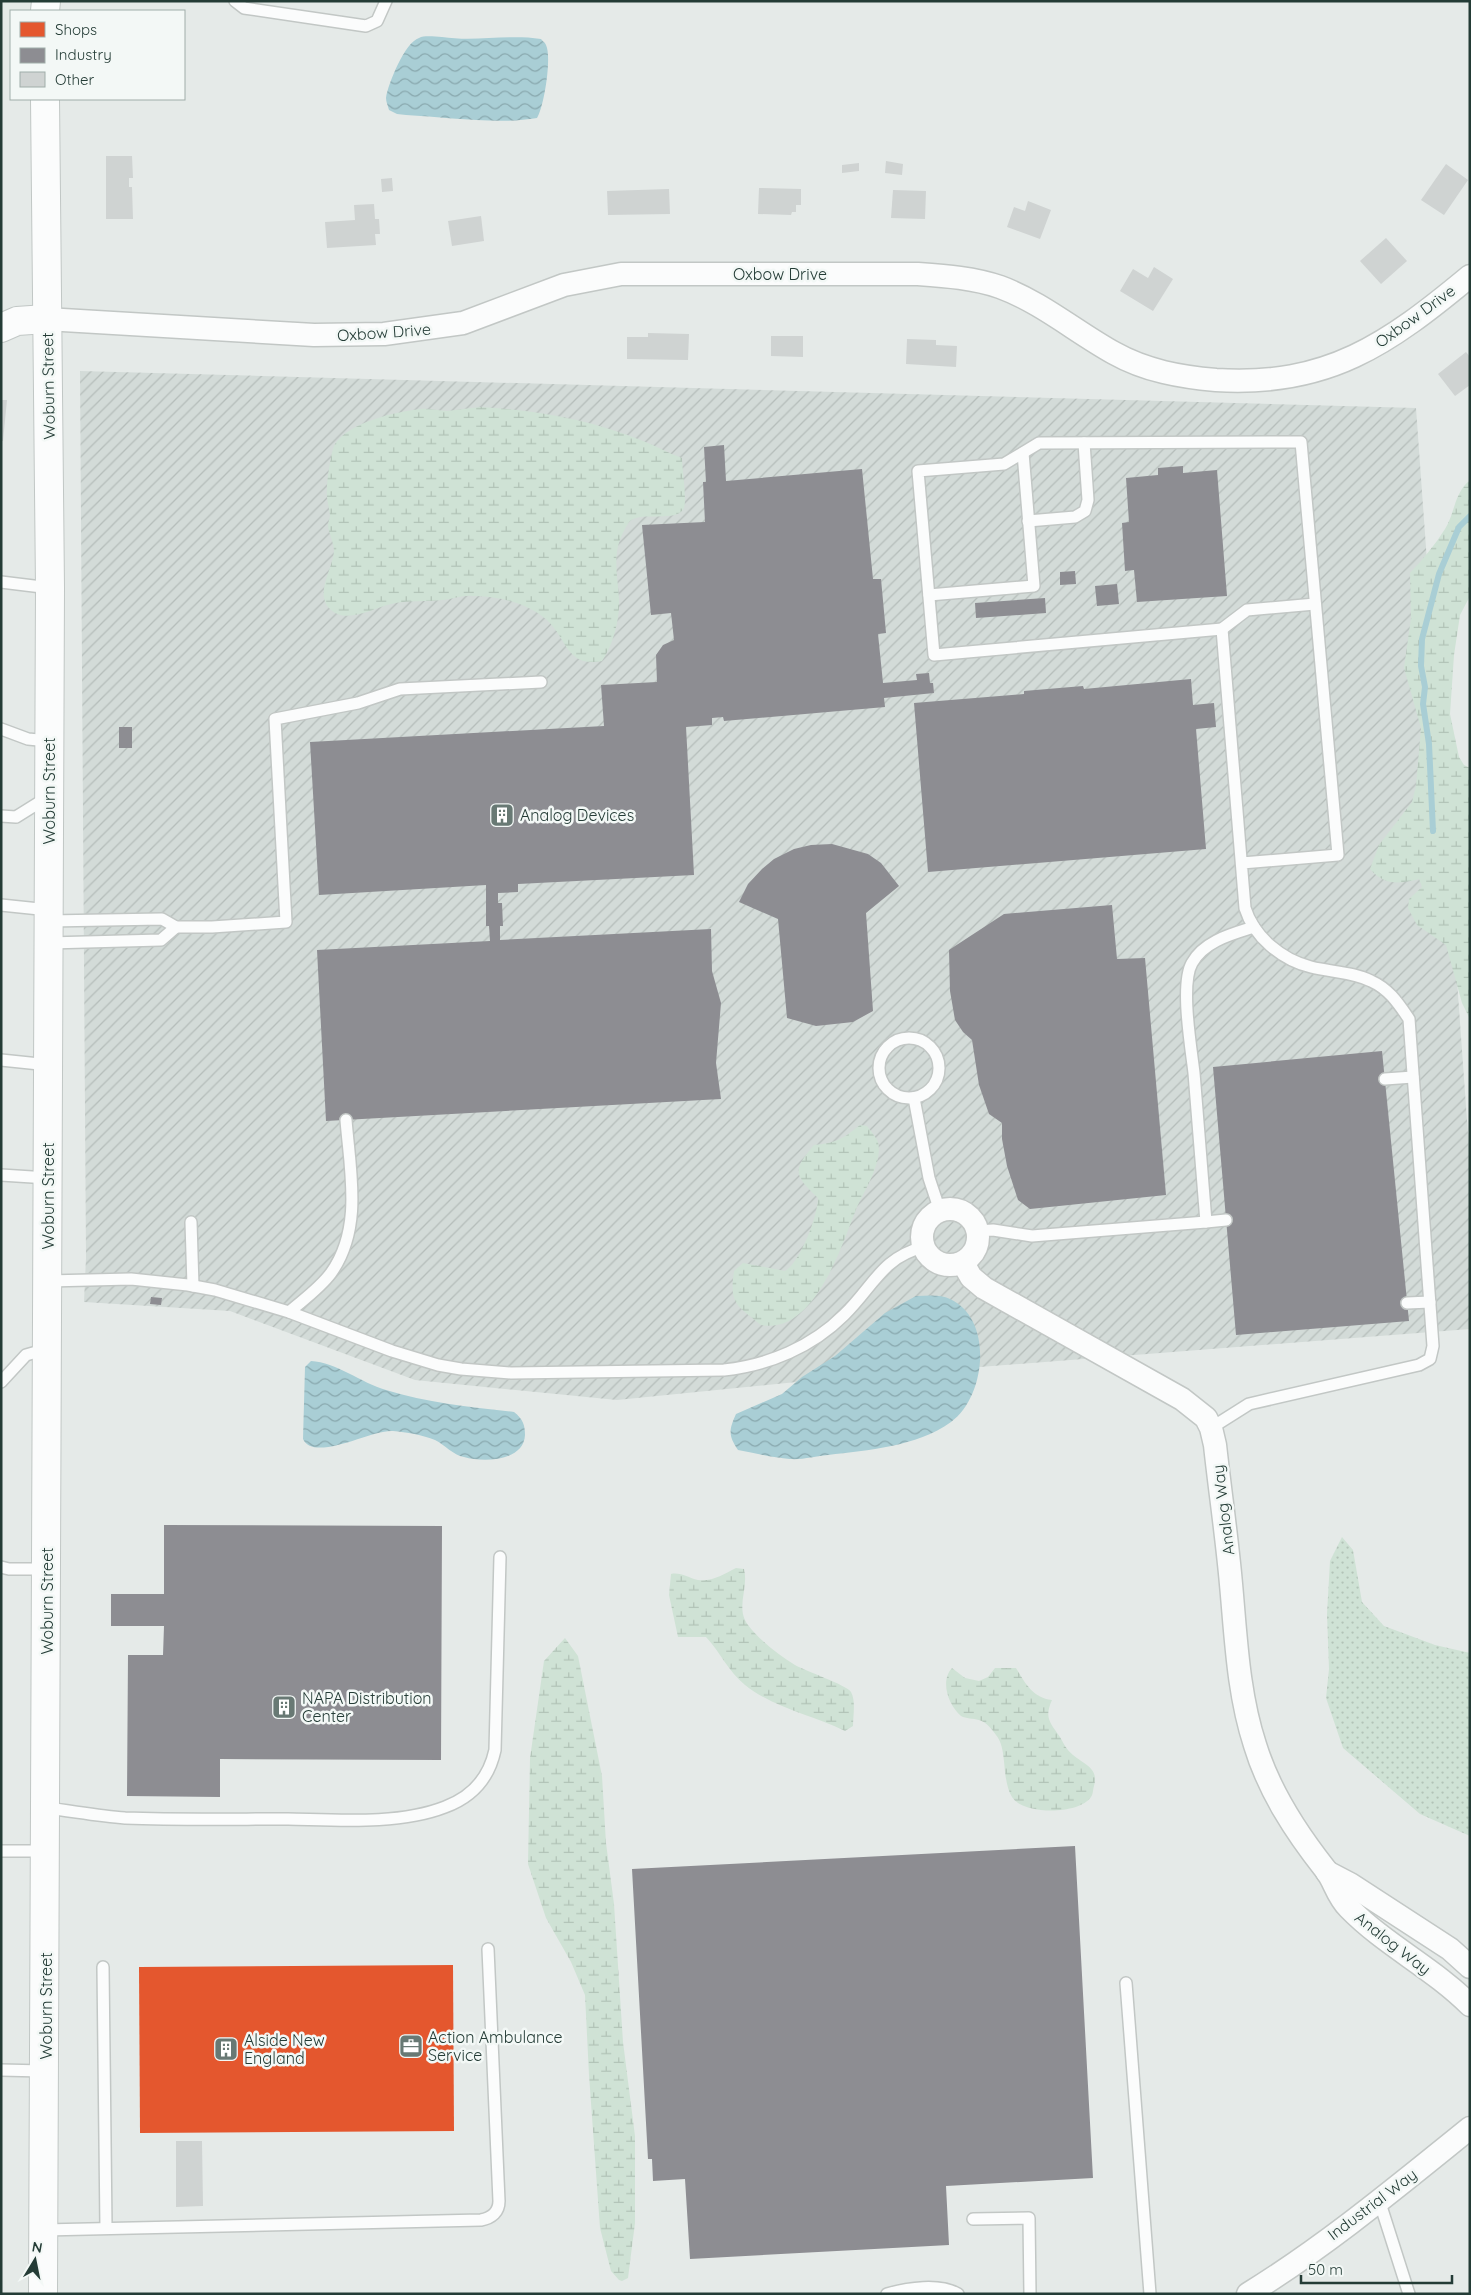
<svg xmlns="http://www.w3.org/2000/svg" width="1471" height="2295" viewBox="0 0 1471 2295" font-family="Quicksand,sans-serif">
	<defs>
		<pattern id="industrial-furrows" width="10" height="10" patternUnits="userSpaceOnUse" patternTransform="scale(1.25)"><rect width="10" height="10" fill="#d3dbd8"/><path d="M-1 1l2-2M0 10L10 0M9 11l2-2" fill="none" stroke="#b5bdba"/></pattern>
		<pattern id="green-dots" width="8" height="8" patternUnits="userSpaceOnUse" patternTransform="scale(1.25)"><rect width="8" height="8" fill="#cfe2d5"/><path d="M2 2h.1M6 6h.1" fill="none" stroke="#b2c3b7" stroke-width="1.8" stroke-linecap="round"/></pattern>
		<pattern id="wetland-marsh" width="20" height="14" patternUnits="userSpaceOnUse" patternTransform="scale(1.25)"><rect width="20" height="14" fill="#cfe2d5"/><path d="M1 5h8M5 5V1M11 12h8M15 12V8" fill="none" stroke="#b2c3b7"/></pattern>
		<pattern id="water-waves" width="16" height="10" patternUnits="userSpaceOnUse" patternTransform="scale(1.25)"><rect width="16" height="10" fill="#a9ced5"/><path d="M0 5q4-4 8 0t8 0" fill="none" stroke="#89a8ae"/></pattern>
	</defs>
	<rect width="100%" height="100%" fill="#e5eae8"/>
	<polygon fill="url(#industrial-furrows)" points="80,371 1416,408 1470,1162 1470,1329 826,1379 617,1400 415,1380 230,1311 84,1302 86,1258"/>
	<polygon fill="url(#green-dots)" points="1342,1537 1353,1550 1362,1602 1384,1626 1435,1645 1470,1653 1470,1836 1420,1814 1343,1748 1326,1698 1329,1669 1327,1614 1330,1561"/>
	<g fill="url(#wetland-marsh)">
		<path d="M480 407C536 410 591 420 643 441 656 446 668 453 682 458 682 469 687 499 684 508 677 523 643 511 630 521 627 524 624 531 622 535 612 556 618 577 619 599 620 619 613 645 602 661 567 668 567 639 547 620 528 603 498 596 473 596 463 595 453 599 443 600 426 602 407 600 391 604 373 608 346 625 330 609 314 594 333 569 334 551 334 543 329 534 328 526 328 522 330 518 330 515 329 506 326 498 327 489 327 480 331 451 335 444 350 422 395 412 420 409 429 408 438 411 447 411 458 410 469 408 480 407Z"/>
		<path d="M1470 480V596L1460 615 1454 655 1450 714 1459 757 1464 765 1470 768V1019L1462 1003 1446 945 1417 925 1408 908 1409 899 1422 887 1419 879C1399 884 1385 886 1370 869L1379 845 1412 802 1416 786 1421 728 1404 668 1411 618 1410 573C1423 559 1435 545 1445 529 1455 513 1454 493 1470 480Z"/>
		<path d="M860 1125 867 1126C870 1130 876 1137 878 1142 883 1161 865 1190 857 1207 842 1244 815 1335 761 1325 737 1305 729 1305 734 1271L743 1263 785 1271C800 1263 818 1215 818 1198 795 1175 791 1172 814 1145 836 1143 843 1139 860 1125Z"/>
		<path d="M736 1568 744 1569C749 1589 735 1607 748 1625 760 1641 779 1655 795 1665 805 1671 847 1685 851 1692 856 1701 853 1716 853 1726L845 1731C812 1715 774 1708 745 1685 728 1671 720 1652 706 1637H678L669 1595 671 1574C681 1572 688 1578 698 1580 712 1582 724 1574 736 1568Z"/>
		<polygon points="565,1638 578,1656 602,1776 606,1843 614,1904 623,2042 635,2136 635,2223 628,2278 622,2281 619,2280 611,2271 600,2228 589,2075 585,1995 571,1962 546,1918 528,1864 530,1758 544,1661"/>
		<path d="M952 1668 965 1678 979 1681 988 1677 995 1668H1016C1025 1683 1033 1698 1052 1700 1044 1718 1050 1722 1060 1737 1064 1744 1066 1749 1073 1755 1085 1765 1099 1768 1094 1786 1093 1789 1093 1795 1091 1797 1079 1815 1023 1815 1012 1797 1001 1779 1008 1749 996 1735 992 1729 986 1722 979 1720 973 1718 966 1719 961 1716 948 1705 940 1681 952 1668Z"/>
	</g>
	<g fill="url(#water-waves)">
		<path d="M442 37C475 42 508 34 541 39 542 41 545 42 546 45 552 57 544 107 537 118 498 125 447 117 406 115L397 114 389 110C388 106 386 102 386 98 388 84 405 42 419 38 425 35 435 37 442 37Z"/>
		<path d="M916 1296C927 1296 940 1294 950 1299 994 1319 986 1397 951 1422 916 1447 868 1450 828 1455 816 1456 802 1460 790 1459 773 1458 755 1453 738 1450 728 1435 729 1430 736 1414L782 1394 802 1377 835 1356 885 1313Z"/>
		<path d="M311 1361C336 1362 361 1383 386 1390 427 1403 472 1407 514 1412 523 1419 525 1425 525 1435 524 1461 484 1463 464 1457 453 1455 445 1445 435 1440 423 1435 406 1432 393 1431 372 1429 314 1463 303 1439L305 1367Z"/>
	</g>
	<polygon fill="#e4572e" points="453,1965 454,2131 140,2133 139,1967"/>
	<g fill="#8d8d92">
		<polygon points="724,445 726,481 862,469 873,579 881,579 886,633 878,634 883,683 917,680 916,674 929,673 930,683 933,683 934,693 884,698 885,707 724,721 723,717 712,718 712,725 686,727 694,875 518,884 518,892 498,893 498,903 502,903 503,926 500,926 500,940 711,929 712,971 721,1003 716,1063 721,1099 326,1121 317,950 490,941 489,926 486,926 486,885 319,895 310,742 604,726 601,685 657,682 656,655 663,645 674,640 671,613 651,615 642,525 705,522 703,482 706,482 704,447"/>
		<polygon points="1183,466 1183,473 1217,470 1227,596 1137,602 1134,570 1125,571 1122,523 1129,522 1126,478 1158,475 1158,468"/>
		<polygon points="1075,571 1076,584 1060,585 1060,572"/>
		<polygon points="1117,584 1119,604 1097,606 1095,586"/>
		<polygon points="1045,598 1046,613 976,618 975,603"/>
		<polygon points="1191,679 1193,705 1214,703 1216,727 1196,729 1206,849 928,872 914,703 1024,694 1024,691 1083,686 1084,689"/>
		<rect x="119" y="727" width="13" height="21"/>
		<polygon points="832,844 868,854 881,863 899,886 866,913 873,1011 853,1022 816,1026 787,1018 778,919 739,902 748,884 762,869 774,859 794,849 811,845"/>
		<polygon points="1112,905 1117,959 1145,958 1166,1195 1030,1209 1018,1200 1007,1166 1002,1139 1002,1123 989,1114 979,1085 972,1040 963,1032 955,1020 950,991 949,950 1004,914"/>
		<polygon points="1382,1051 1409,1321 1236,1335 1213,1067"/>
		<polygon points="151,1297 162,1298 161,1305 150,1304"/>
		<polygon points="164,1525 442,1526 441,1760 220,1759 220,1797 127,1796 128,1655 163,1655 164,1626 111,1626 111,1594 164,1594"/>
		<polygon points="1075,1846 1093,2178 946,2186 949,2245 690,2259 685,2179 653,2181 652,2159 648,2159 632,1869"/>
	</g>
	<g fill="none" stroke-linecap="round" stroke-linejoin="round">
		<polyline stroke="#a9ced5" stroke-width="6" points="1433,831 1429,744 1423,704 1425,687 1421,666 1422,639 1439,574 1459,527 1470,516"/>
	</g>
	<g fill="#cfd3d2">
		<polygon points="106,156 132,156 133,178 129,178 129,187 132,187 133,219 106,219"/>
		<polygon points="886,161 903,164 902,175 885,173"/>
		<polygon points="859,163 859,171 842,173 842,165"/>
		<polygon points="1446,164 1468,180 1444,215 1421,200"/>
		<polygon points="392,178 393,191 382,192 381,179"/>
		<polygon points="759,188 801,189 801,205 796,205 796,212 792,212 791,215 758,214"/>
		<polygon points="669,189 670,214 608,215 607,191"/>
		<polygon points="893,190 926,191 925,219 891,218"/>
		<polygon points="1028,201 1051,210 1040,239 1007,227 1014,207 1025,211"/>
		<polygon points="374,204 375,219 379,219 380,234 375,234 376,245 327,248 325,222 355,220 354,205"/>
		<polygon points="481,216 484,241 452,246 448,221"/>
		<polygon points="1386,238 1407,261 1381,284 1360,261"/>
		<polygon points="1154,267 1173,279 1153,311 1120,291 1133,269 1148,278"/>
		<polygon points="648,333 689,334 688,360 627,359 627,337 648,337"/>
		<polygon points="771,336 803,336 803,357 771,356"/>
		<polygon points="907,339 936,340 936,345 957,346 956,367 906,364"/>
		<polygon points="1466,352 1470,357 1470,385 1455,396 1438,374"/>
		<polygon points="1,400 7,400 3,441 1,441"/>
		<polygon points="176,2141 202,2141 203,2206 176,2207"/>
	</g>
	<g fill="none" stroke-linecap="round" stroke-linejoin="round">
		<g stroke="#c2c7c5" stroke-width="14">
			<g id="lane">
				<polyline points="235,1 244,8 366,26 377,21 386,1"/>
				<polyline points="1028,521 1075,517 1085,511 1088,500 1084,443"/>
				<polyline points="1,582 50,588"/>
				<polyline points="929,595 1034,586 1023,453"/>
				<polyline points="1222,629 1247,610 1315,604"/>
				<polyline points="1,729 28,739 49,741"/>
				<polyline points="1,816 16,817 48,797"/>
				<polyline points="1,905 49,910"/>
				<polyline points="49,921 162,919 176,927 212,927 286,922 275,719 358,703 400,689 541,682"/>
				<polyline points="49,943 161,940 176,927"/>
				<circle cx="909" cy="1068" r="30"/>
				<polyline points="1,1060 49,1065"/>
				<polyline points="1385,1079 1413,1077"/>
				<polyline points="914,1098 929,1178 940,1211"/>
				<polyline points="1,1175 48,1178"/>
				<polyline points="191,1222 193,1286"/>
				<polyline points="1206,1222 1226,1220"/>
				<path d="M978 1231 993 1230 1032 1236 1206 1222C1202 1172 1198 1123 1194 1073 1191 1047 1180 984 1192 963 1204 941 1232 934 1254 927"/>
				<path d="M48 1281 131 1279 188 1285 215 1290 289 1312 392 1351 438 1365 461 1369 511 1373 724 1370C769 1365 812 1347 844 1315 873 1287 882 1257 924 1247"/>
				<polyline points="1407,1303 1430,1302"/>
				<path d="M289 1312C303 1300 320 1288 331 1273 363 1228 350 1171 346 1120"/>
				<polyline points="1,1382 26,1355 47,1349"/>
				<path d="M1211 1428 1249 1404 1419 1365 1430 1359 1433 1346 1409 1019C1398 1003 1389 989 1371 981 1353 972 1331 972 1311 967 1282 960 1254 937 1245 908L1222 629 934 655 918 471 1004 464 1039 443 1301 442 1338 855 1242 863"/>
				<polyline points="1,1567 9,1569 47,1569"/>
				<path d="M46 1808C72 1811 98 1816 125 1818 179 1820 233 1819 288 1819 337 1820 399 1825 445 1807 472 1797 489 1778 495 1750L500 1557"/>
				<polyline points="1,1851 45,1851"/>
				<polyline points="103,1967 106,2228"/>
				<polyline points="1126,1983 1150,2294"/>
				<polyline points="1,2070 43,2071"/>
				<polyline points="1379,2200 1409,2294"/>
				<polyline points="973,2219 1029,2218 1030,2294"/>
				<path d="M44 2230 481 2220C492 2218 499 2212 499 2201L488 1949"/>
				<path d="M887 2294C908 2288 939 2283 958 2294"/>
			</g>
		</g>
		<g stroke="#c2c7c5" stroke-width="25">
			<g id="street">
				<path d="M46 319 314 335 384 334 463 323 564 285 621 274H918C946 276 974 278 1000 287 1041 302 1076 332 1114 353 1146 371 1181 377 1216 380 1328 387 1388 344 1470 276"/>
				<circle cx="950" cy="1237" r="28"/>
				<path d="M963 1263 971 1277 984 1288 1182 1399 1206 1418 1211 1428 1215 1445C1220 1491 1227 1538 1231 1584 1236 1638 1238 1693 1255 1745 1269 1791 1295 1831 1325 1869 1335 1881 1336 1895 1349 1908 1385 1945 1433 1968 1470 2005"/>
				<polyline points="1327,1872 1350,1884 1450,1949 1470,1967"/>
				<path d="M1248 2294C1326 2246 1398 2186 1470 2128"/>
			</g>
		</g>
		<g stroke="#c1c7c5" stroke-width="30">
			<g id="secondary">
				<polyline points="45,11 46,1"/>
				<polyline points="1,328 17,321 46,319"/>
				<polyline points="43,2294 50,588 45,99"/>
			</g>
		</g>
		<use href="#lane" stroke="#fbfcfc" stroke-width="11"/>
		<use href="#street" stroke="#fbfcfc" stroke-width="22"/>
		<use href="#secondary" stroke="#fbfcfc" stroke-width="28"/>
	</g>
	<defs>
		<g id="building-square" transform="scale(1.25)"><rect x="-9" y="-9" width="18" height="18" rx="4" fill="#687974" stroke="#f3f8f6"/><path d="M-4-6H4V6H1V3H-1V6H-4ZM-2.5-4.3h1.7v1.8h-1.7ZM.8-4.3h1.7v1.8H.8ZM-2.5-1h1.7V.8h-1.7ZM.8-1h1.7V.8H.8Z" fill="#fff"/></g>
		<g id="office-square" transform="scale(1.25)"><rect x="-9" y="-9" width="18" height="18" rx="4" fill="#687974" stroke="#f3f8f6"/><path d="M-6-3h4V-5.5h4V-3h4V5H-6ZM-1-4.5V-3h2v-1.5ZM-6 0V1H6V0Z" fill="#fff"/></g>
	</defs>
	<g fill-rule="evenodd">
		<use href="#building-square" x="502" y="815"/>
		<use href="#building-square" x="284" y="1707"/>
		<use href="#office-square" x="411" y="2046"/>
		<use href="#building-square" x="226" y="2049"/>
	</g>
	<g text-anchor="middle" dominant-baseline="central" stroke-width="5" stroke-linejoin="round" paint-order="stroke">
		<g font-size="16" fill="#243c36" stroke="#f3f8f6">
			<text x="780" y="274">Oxbow Drive</text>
			<text transform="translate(1415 316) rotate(-36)">Oxbow Drive</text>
			<text transform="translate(384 332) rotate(-4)">Oxbow Drive</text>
			<text transform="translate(48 386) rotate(-91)">Woburn Street</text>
			<text transform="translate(49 791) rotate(-90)">Woburn Street</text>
			<text transform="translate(48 1196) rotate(-90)">Woburn Street</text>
			<text transform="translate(1223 1510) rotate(-97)">Analog Way</text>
			<text transform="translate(47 1601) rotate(-90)">Woburn Street</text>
			<text transform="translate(1393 1943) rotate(38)">Analog Way</text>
			<text transform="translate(46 2006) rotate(-90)">Woburn Street</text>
			<text transform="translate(1372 2204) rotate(-37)">Industrial Way</text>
		</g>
		<g font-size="16" fill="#243c36" stroke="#f3f8f6" text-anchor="start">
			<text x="520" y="815">Analog Devices</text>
			<text x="302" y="1698">NAPA Distribution<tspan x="302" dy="18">Center</tspan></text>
			<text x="428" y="2037">Action Ambulance<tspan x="428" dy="18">Service</tspan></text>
			<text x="244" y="2040">Alside New<tspan x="244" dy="18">England</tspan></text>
		</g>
	</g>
	<rect width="1471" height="2295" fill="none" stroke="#243c36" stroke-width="5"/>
	<rect x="10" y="10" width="175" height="90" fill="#f3f8f6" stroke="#a0ada9"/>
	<rect x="20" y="22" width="25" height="15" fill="#e4572e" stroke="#a0ada9"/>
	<text x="55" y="35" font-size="15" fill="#243c36">Shops</text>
	<rect x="20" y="48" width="25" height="15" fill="#8d8d92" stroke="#a0ada9"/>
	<text x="55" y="60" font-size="15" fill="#243c36">Industry</text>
	<rect x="20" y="72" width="25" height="15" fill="#cfd3d2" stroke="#a0ada9"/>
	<text x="55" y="85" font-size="15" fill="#243c36">Other</text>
	<g transform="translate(35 2260) rotate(10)" stroke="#f3f8f6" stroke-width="4" paint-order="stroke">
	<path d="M0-4L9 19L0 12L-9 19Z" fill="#243c36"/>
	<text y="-8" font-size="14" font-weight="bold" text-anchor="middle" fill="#243c36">N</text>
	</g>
	<path d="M1301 2275v8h151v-8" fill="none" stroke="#243c36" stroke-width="2.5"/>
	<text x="1308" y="2275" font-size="15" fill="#243c36" stroke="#f3f8f6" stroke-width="4" paint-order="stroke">50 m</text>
</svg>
